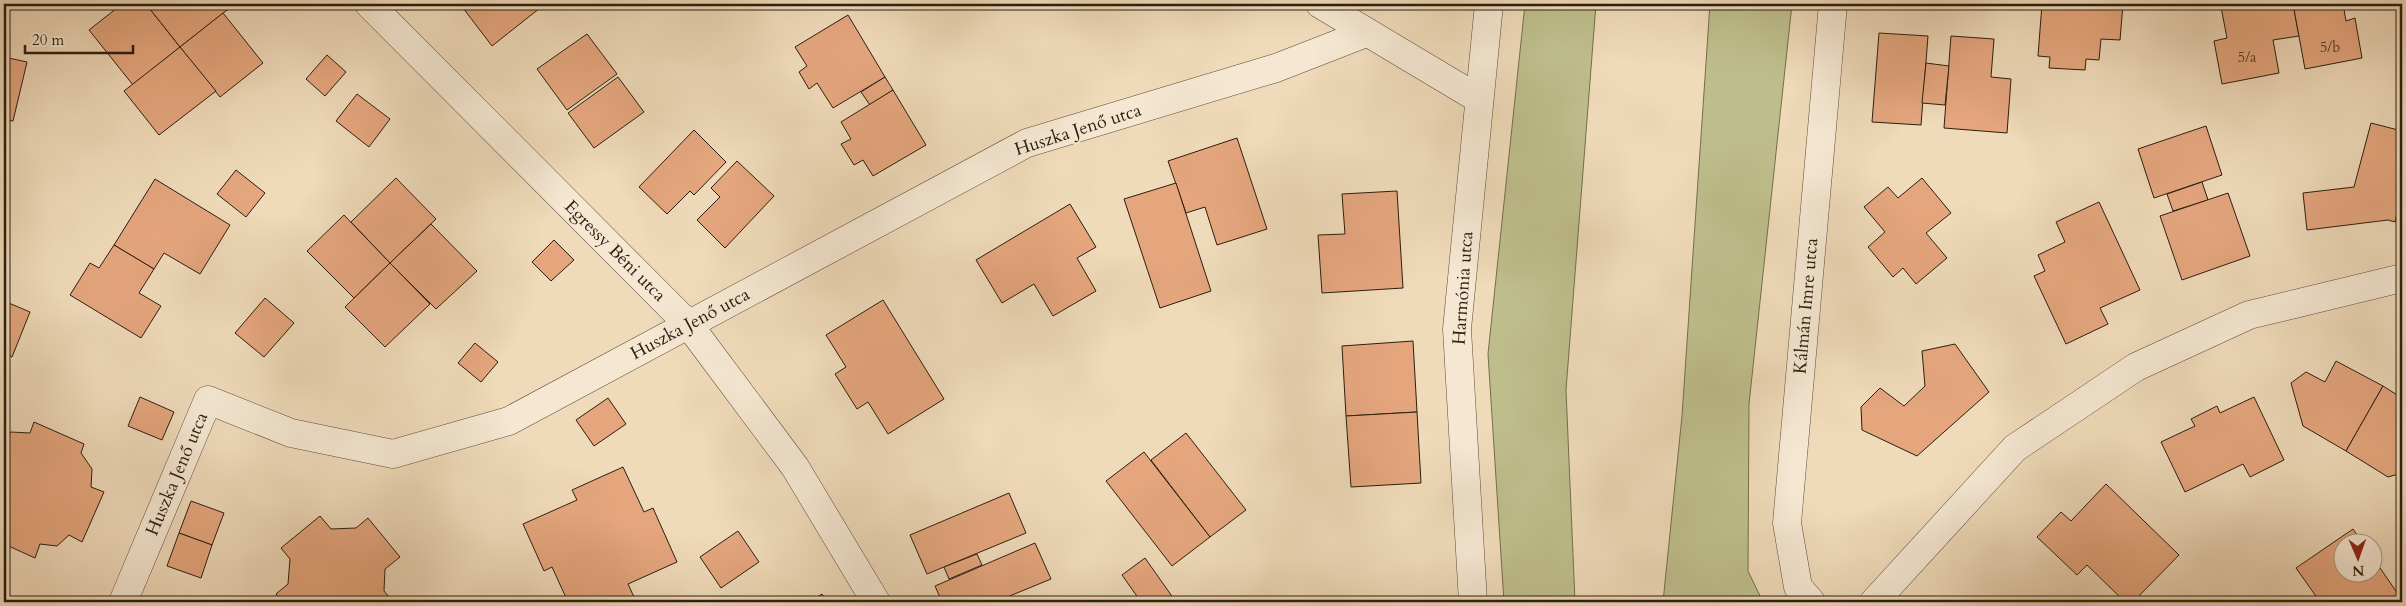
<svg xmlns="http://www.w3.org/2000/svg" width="2406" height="606" viewBox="0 0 2406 606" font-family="Cardo,serif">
	<rect width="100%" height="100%" fill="#efdab9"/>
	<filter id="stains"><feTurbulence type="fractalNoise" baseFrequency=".004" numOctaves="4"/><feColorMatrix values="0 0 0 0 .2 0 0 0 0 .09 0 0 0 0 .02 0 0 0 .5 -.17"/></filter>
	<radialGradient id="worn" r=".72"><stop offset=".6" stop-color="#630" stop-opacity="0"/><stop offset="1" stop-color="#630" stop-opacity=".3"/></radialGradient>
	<g fill="#bebe8c" stroke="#746e4e">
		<polygon points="1525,4 1596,4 1566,390 1575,602 1504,602 1488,354"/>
		<polygon points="1710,4 1792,4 1749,404 1748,571 1763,602 1663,602 1682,416"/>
	</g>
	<g fill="#e5a67e" stroke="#2b1e10">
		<polygon points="122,4 146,4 180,47 133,85 89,30"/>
		<polygon points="146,4 229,4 231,7 180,47"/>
		<polygon points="460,4 537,4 540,8 492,46"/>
		<polygon points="2042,4 2123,4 2120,40 2101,39 2099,60 2086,59 2085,70 2049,68 2050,57 2038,56"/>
		<polygon points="2238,4 2293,4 2299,36 2273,40 2279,73 2222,84 2214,41 2227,38 2221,7"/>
		<polygon points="2293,4 2343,4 2346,21 2355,18 2362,58 2305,69"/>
		<polygon points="223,13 263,63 220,97 180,47"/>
		<polygon points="848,15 885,77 833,108 817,83 809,89 799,72 807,66 795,47"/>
		<polygon points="1879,33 1928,36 1921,125 1872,122"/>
		<polygon points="587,34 617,74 567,110 537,69"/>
		<polygon points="1951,36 1994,39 1991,77 2011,79 2007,133 1944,128"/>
		<polygon points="180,47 216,91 159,135 124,91"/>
		<polygon points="327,55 346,72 325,96 306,79"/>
		<polygon points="4,57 27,62 13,121 4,120"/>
		<polygon points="1926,63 1949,66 1945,105 1922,103"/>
		<polygon points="618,77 644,112 594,148 568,113"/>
		<polygon points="885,77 893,90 870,105 861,92"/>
		<polygon points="893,90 926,145 873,176 863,160 854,165 841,144 851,139 841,122"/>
		<polygon points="357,94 390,119 369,147 336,121"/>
		<polygon points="2371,123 2402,131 2402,166 2396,190 2402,193 2395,222 2388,220 2307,230 2303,193 2354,187"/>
		<polygon points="2206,126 2222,175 2154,198 2138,149"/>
		<polygon points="694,130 726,162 694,195 690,191 667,214 639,187"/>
		<polygon points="1237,138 1267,229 1217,245 1205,207 1186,213 1168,161"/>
		<polygon points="737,161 774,196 725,248 697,220 720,197 711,188"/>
		<polygon points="236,170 265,193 246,217 217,194"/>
		<polygon points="396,178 436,219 390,263 351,222"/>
		<polygon points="1922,178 1951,213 1926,233 1947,258 1916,284 1903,268 1893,277 1868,247 1885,232 1864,207 1888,187 1898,198"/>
		<polygon points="155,179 230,225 200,274 164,253 154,269 114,245"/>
		<polygon points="2202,182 2208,200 2173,211 2167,194"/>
		<polygon points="1176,183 1211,291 1160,308 1124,199"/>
		<polygon points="1397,191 1403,288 1322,293 1318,235 1345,234 1342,194"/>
		<polygon points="2228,193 2250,256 2182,280 2160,216"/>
		<polygon points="2099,202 2140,290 2100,308 2108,324 2066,344 2034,276 2045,271 2038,255 2065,242 2056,222"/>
		<polygon points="1070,204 1096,247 1077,258 1096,291 1053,316 1034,284 1002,303 976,260"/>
		<polygon points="344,215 390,263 354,298 307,251"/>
		<polygon points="431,224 477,271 436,309 390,263"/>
		<polygon points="554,240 574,260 551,281 532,262"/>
		<polygon points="114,245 154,269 139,293 161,306 141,338 70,295 90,263 99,268"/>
		<polygon points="390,263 430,304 385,347 345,307"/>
		<polygon points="265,298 294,323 264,357 235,333"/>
		<polygon points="883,300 944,399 888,434 868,402 857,409 835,374 846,367 826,335"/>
		<polygon points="4,301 30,312 12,357 4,353"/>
		<polygon points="1413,341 1417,412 1346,416 1342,346"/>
		<polygon points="475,343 498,362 481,382 458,363"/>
		<polygon points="1955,344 1989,392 1917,456 1862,430 1861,407 1880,388 1904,406 1925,386 1922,351"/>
		<polygon points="2336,361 2383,386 2346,451 2303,426 2291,383 2306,372 2325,382"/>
		<polygon points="2383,386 2402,398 2402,473 2388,477 2346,451"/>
		<polygon points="140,397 174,412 162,440 128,426"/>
		<polygon points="2254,397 2284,460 2250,477 2243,464 2185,492 2161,442 2195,426 2191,419 2217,406 2220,413"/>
		<polygon points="608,398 626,424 594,446 576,420"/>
		<polygon points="1417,412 1421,483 1351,487 1346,416"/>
		<polygon points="34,422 84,444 81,453 92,469 91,487 104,492 82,542 69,535 57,546 40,544 35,558 4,544 4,441 11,432 30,433"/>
		<polygon points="1186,433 1246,510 1210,537 1151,460"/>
		<polygon points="1144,452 1210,537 1172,566 1106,481"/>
		<polygon points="623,467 644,512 653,508 677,562 628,584 634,597 622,602 568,602 552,567 544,571 523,524 577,500 572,490"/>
		<polygon points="2106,484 2179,555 2133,602 2125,602 2087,565 2077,575 2037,537 2061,512 2071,521"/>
		<polygon points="1009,493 1026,533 927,574 910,535"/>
		<polygon points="191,501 224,513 212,545 179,533"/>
		<polygon points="320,516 331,529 356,528 368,518 400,557 385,569 384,591 393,602 283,602 276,594 288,584 290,559 281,548"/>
		<polygon points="2353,529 2363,544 2344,544 2344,574 2374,574 2374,559 2402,600 2399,602 2320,602 2296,568"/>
		<polygon points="738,531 759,562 721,588 700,557"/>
		<polygon points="179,533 212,545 201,578 167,566"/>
		<polygon points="1035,543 1051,579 995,602 942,602 935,586"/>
		<polygon points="977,554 982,565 949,579 944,567"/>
		<polygon points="1145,558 1176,602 1141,602 1122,575"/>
		<polygon points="822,594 827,602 809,602"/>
	</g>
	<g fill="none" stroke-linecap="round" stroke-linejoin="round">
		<g stroke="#5c4d3a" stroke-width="29">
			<g id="minor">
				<polyline points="369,4 689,325 795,467 876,602"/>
				<polyline points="1320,4 1479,99"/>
				<polyline points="123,602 208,400 291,433 393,454 509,421 1027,143 1276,68 1366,33"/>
				<polyline points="1473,602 1457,329 1489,4"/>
				<polyline points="1811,602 1798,587 1787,523 1833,4"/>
				<polyline points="1874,602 2015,448 2136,367 2249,315 2402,278"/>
			</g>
		</g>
		<use href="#minor" stroke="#f5e7d2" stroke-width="28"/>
	</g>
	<g text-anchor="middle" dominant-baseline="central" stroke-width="4" stroke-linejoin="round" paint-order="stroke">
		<g font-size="15" fill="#5a402c">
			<text x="2330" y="47">5/b</text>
			<text x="2247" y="57">5/a</text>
		</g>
		<g font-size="18" fill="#2b1e10" stroke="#f5e7d2">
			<text transform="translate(1078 130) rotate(-18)">Huszka Jenő utca</text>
			<text transform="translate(615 251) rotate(45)">Egressy Béni utca</text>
			<text transform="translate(1463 288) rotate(-86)">Harmónia utca</text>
			<text transform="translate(1806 306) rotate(-85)">Kálmán Imre utca</text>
			<text transform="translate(690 324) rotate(-28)">Huszka Jenő utca</text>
			<text transform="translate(177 474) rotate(-67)">Huszka Jenő utca</text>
		</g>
	</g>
	<rect width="2406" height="606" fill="none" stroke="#efdab9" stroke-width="20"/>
	<rect x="5" y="5" width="2396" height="596" fill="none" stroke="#2b1e10" stroke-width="2.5"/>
	<rect x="10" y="10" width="2386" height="586" fill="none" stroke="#2b1e10"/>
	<g transform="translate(2358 558) rotate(178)"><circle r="24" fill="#f5e7d2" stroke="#a49784"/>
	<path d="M0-4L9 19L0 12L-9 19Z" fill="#8f2418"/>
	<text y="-8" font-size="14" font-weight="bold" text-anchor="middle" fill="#2b1e10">N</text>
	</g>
	<path d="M25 45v8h108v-8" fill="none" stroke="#2b1e10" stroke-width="2.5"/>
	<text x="32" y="45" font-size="15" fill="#2b1e10" stroke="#f5e7d2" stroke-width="4" paint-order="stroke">20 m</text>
	<rect width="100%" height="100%" filter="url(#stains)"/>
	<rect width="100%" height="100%" fill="url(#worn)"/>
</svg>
